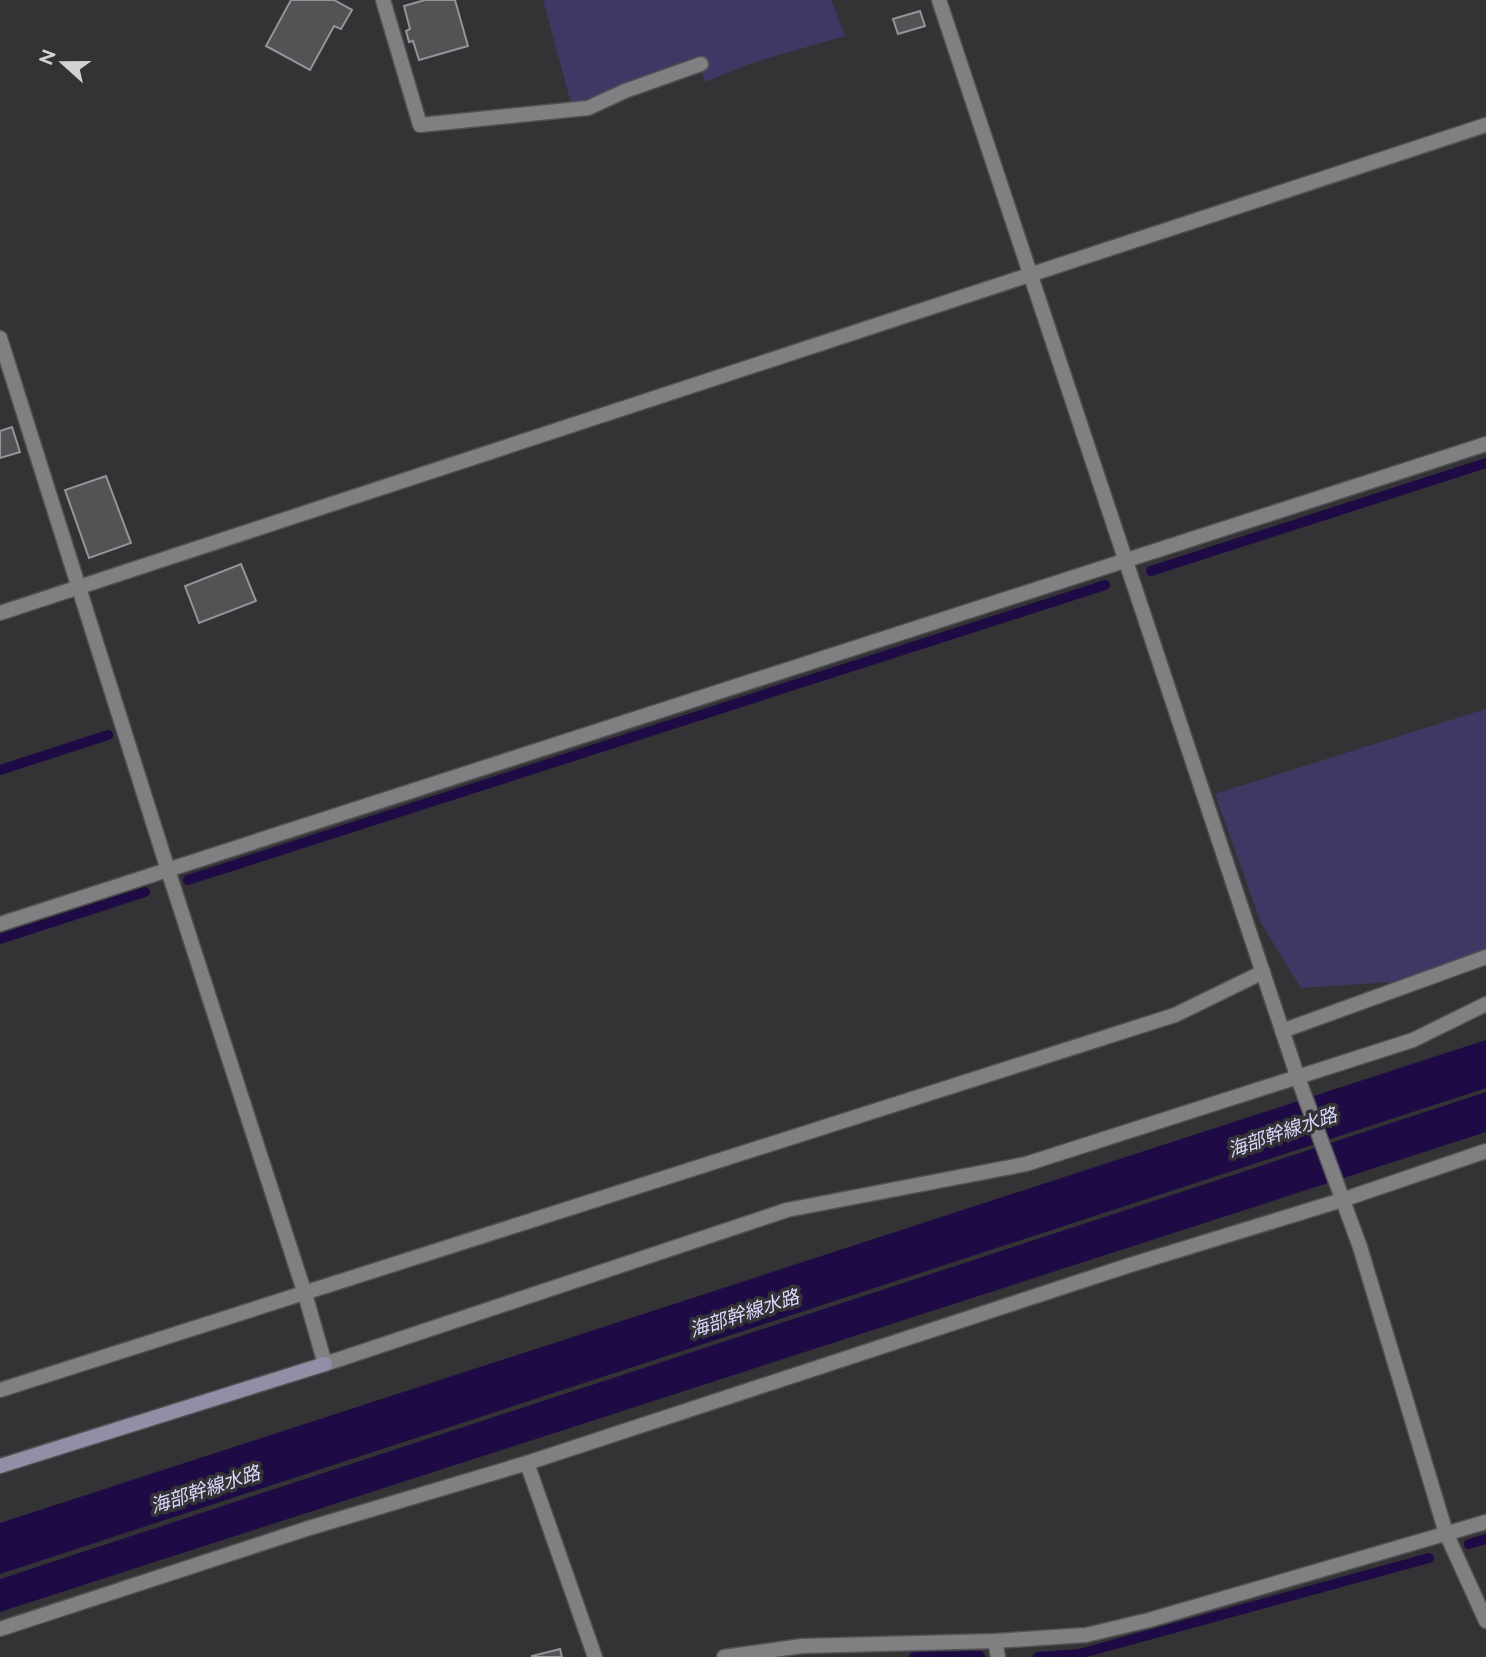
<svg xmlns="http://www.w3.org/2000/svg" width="1486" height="1657" viewBox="0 0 1486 1657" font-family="Raleway,'Noto Sans JP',sans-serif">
	<rect width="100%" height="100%" fill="#333336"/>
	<g fill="#403765">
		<polygon points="543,0 831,0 845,36 752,63 705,82 697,57 622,85 588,101 571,103"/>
		<polygon points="1486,709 1486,951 1392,982 1301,988 1261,923 1215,794"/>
	</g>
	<g fill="#1e0b45">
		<polygon points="1486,1040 1486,1088 0,1574 0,1523"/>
		<polygon points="1486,1092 1486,1132 0,1612 0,1579"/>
	</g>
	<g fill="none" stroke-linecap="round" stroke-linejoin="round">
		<g stroke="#1e0b45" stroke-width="10">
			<polyline points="1151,571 1486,463"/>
			<polyline points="0,770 108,735"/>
			<polyline points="188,880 1105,585"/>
			<polyline points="0,939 145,892"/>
			<polyline points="1469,1544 1486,1539"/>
			<polyline points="914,1657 980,1656"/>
			<polyline points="1038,1657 1079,1654 1429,1558"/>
		</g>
	</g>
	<g fill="#535356" stroke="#959498" stroke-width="2">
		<polygon points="291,0 334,0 352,10 341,29 334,26 310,70 266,46"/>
		<polygon points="425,0 455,0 468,46 419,60 413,41 409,42 406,31 410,29 404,6"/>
		<polygon points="920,11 925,26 898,34 893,19"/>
		<polygon points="12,427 20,452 0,458 0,431"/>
		<polygon points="106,476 131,543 89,558 65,490"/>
		<polygon points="241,564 256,601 199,623 185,586"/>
		<polygon points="560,1649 562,1657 532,1657 532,1656"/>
	</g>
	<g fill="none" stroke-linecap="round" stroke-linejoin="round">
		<g stroke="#525255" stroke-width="17">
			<g id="street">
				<polyline points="383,0 420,125 588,108 625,91 701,64"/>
				<polyline points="939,0 1298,1078 1360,1247 1446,1533 1486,1621"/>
				<polyline points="0,338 168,870 305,1294 325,1364 787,1210 1026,1164 1413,1040 1486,1004"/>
				<polyline points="0,613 1486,125"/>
				<polyline points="0,924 1486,444"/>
				<polyline points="1282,1031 1486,957"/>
				<polyline points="0,1390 1175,1015 1263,972"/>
				<polyline points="527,1463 595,1657"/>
				<polyline points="0,1629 306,1529 527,1463 1127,1266 1342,1200 1486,1151"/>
				<polyline points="995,1641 998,1657"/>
				<polyline points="724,1657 802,1646 995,1641 1086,1635 1149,1620 1486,1522"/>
			</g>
		</g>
		<g stroke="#525255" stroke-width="17">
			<polyline id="secondary" points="0,1466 325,1364"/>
		</g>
		<use href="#street" stroke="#808083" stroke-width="14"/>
		<use href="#secondary" stroke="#918ea5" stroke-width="14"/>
	</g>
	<g text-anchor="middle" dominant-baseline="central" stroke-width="7" stroke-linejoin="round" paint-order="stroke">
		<g font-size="19" font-style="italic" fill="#dbd7fd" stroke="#333336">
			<text transform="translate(1282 1132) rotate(-19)">海部幹線水路</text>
			<text transform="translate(744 1313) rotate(-18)">海部幹線水路</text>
			<text transform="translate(205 1489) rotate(-18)">海部幹線水路</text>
		</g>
	</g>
	<g transform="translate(63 63) rotate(291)" stroke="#333336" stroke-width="5" paint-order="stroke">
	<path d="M0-5L12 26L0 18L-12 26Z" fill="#d2d2d4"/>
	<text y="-10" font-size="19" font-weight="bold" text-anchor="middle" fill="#d2d2d4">N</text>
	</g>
</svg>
